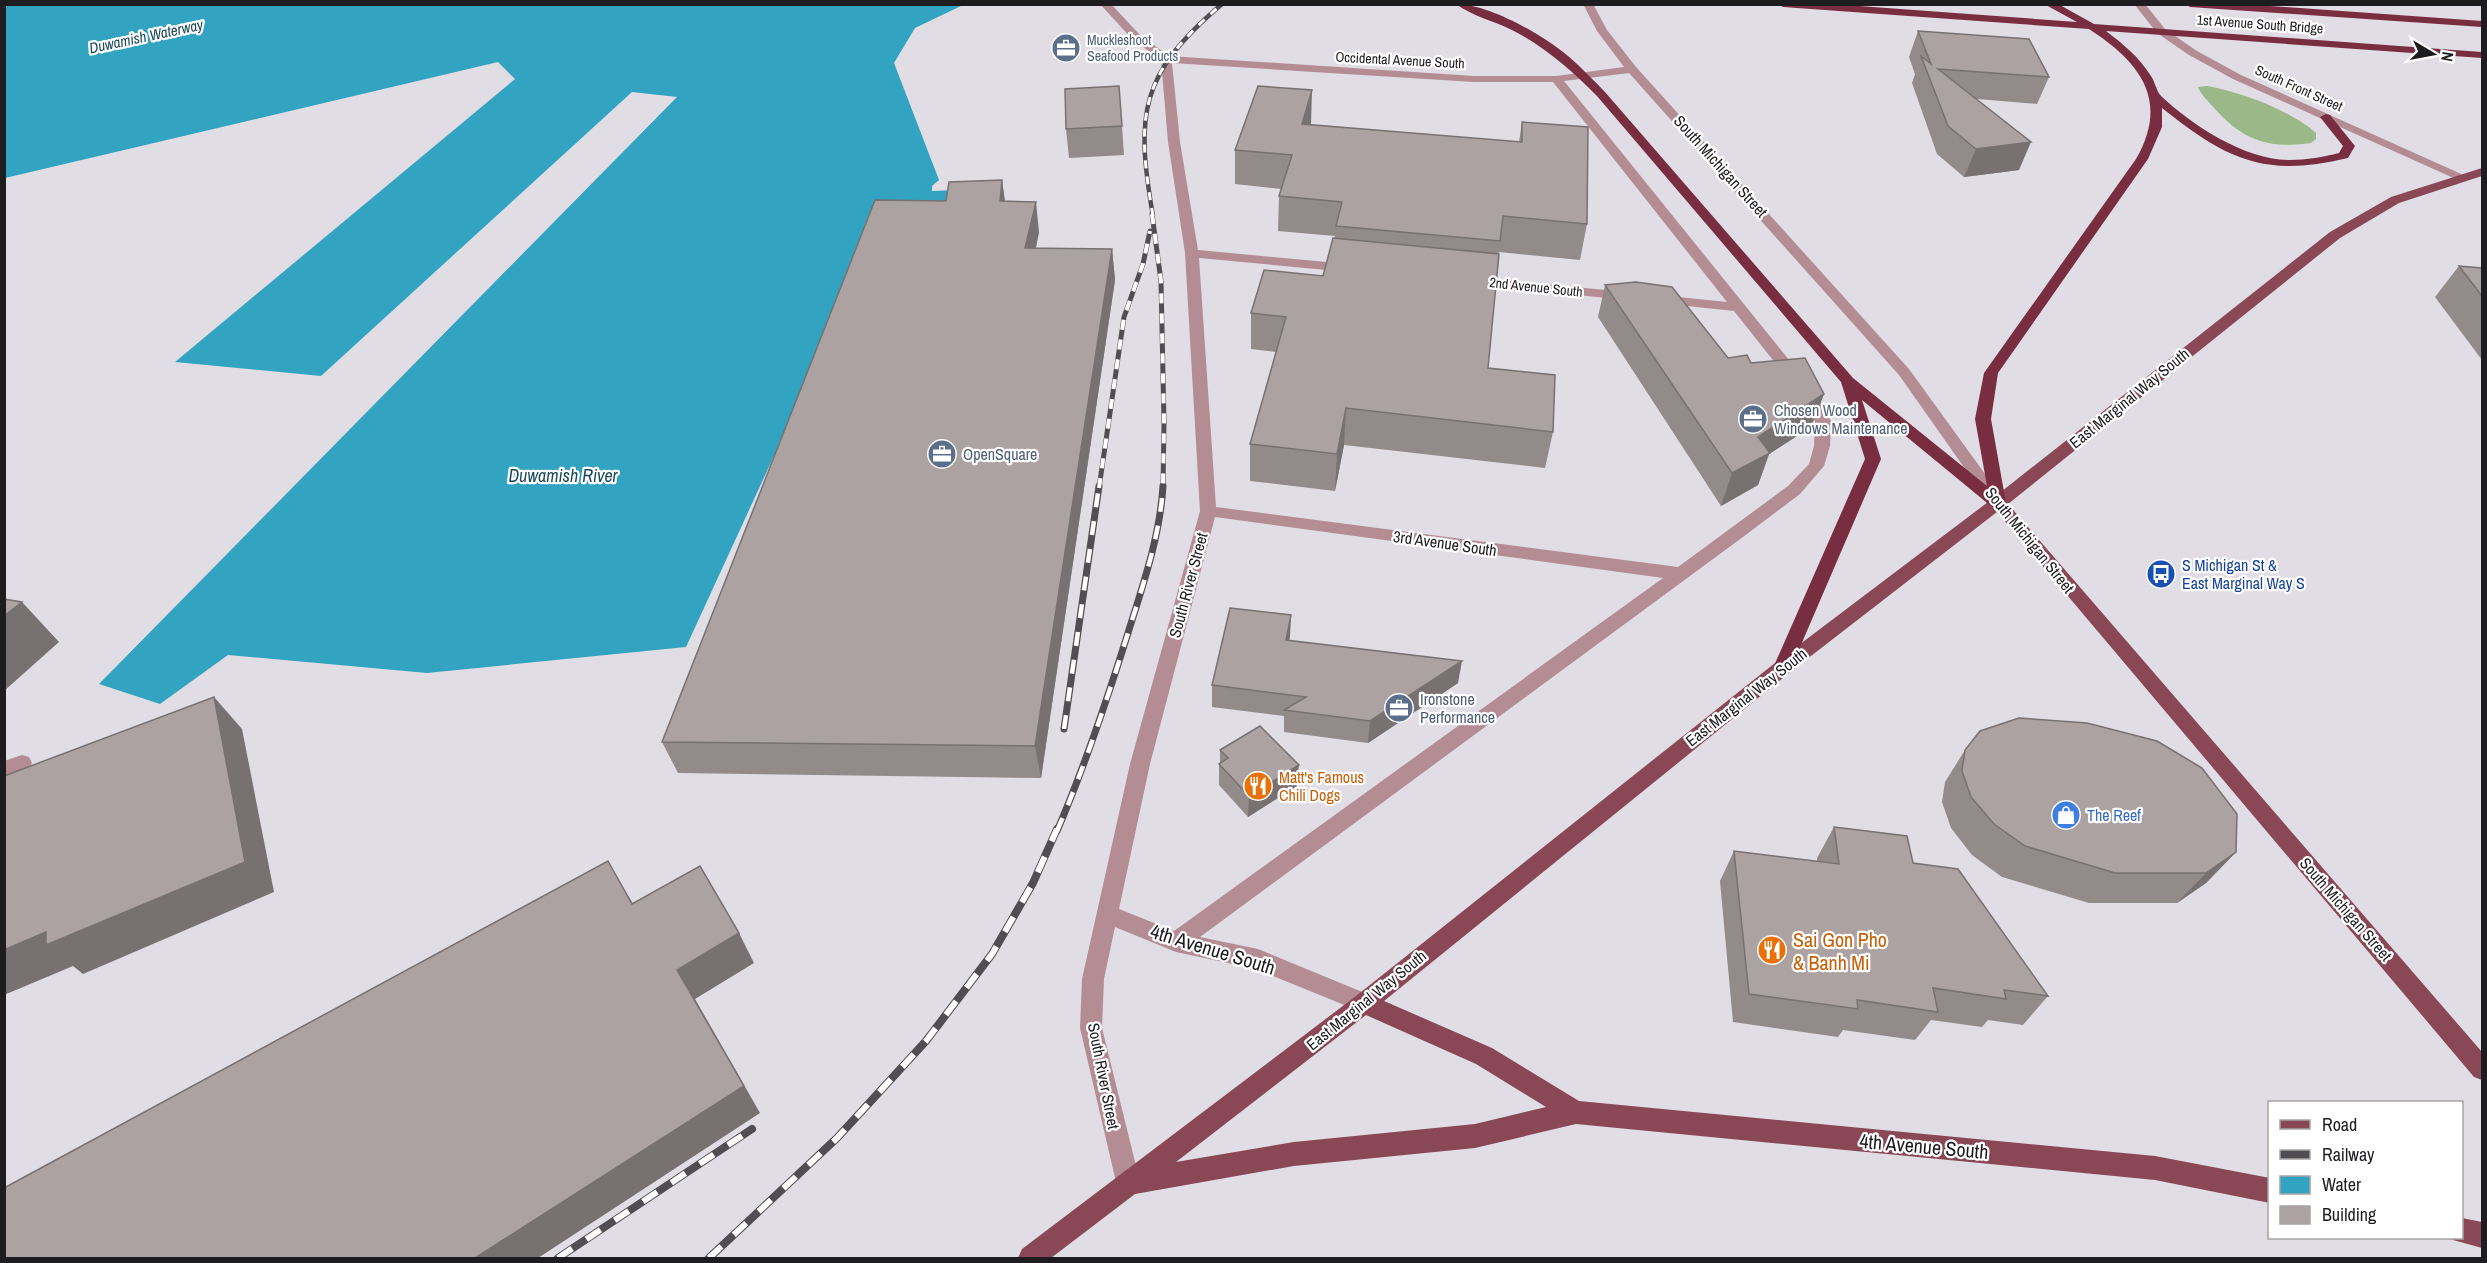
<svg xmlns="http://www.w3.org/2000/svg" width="2487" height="1263" viewBox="0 0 2487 1263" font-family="'Archivo Narrow',sans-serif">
	<rect width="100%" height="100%" fill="#e0dde5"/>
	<path fill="#9bb988" d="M2207 86C2241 92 2290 110 2316 133V139L2311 143C2269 149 2244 141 2215 109 2209 102 2201 95 2198 87Z"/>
	<polygon fill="#33a3c2" points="4,5 963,5 915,28 894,63 939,180 932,186 932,191 957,190 952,227 865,258 686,647 427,673 228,655 160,704 99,684 677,97 632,92 321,376 175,362 515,79 498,62 5,178"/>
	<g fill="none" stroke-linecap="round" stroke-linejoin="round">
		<g fill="#b48d94" fill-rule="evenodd">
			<path d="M1100 4H1111L1140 35 1169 56 1474 76H1556L1624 67 1597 31 1583 4H1593L1607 30 1636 67 1909 369 2006 503 2004 507H1992L1899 375 1629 73 1564 81 1814 391 1831 421 1830 446 1824 466 1800 494 1747 534 1200 937 1258 949 1372 996 1375 1003 1372 1010 1364 1013 1256 969 1176 952 1115 927 1104 979 1102 1028 1140 1182 1137 1191 1128 1194 1119 1191 1116 1182 1080 1028 1082 979 1130 764 1200 511 1185 253 1168 142 1161 60 1132 39ZM1172 63 1474 82H1553L1727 302 1659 295 1652 299 1659 303 1734 311 1799 393 1815 421 1814 446 1809 464 1788 486 1678 567 1216 507 1199 258 1348 272 1355 268 1348 264 1198 250 1180 142ZM1215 517 1663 578 1174 931 1119 909 1150 764Z"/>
			<polygon points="2134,4 2145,4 2165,29 2197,51 2241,75 2468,177 2466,180 2458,180 2233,79 2189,55 2157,33"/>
			<polygon points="1474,277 1626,292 1633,296 1626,300 1469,284 1467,281"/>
			<polygon points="22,755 29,757 32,763 29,769 4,777 4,761"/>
		</g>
		<g fill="#8a4856" fill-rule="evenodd">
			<path d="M2482 168V176L2399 203 2340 238 2008 504 2482 1052V1080L2474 1077 1997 512 1789 673 1384 1001 1492 1048 1579 1101 2155 1156 2270 1178V1203L2155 1180 1576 1124 1475 1148 1294 1166 1135 1194 1051 1258H1018L1022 1249 1356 996 1775 663 1992 499 2330 232 2391 197ZM1366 1015 1476 1064 1546 1107 1475 1124 1294 1142 1176 1162Z"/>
			<polygon points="2462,1218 2482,1222 2482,1248 2453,1240 2452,1238 2462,1238"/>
		</g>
		<g fill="#792d41" fill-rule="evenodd">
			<path d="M1456 4C1489 4 1543 35 1568 56 1581 67 1593 80 1605 92L1853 378 1987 486 1975 419 1984 373 2136 159C2170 100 2140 62 2089 29L1783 7 1778 4H1832L2077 22 2044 4H2058L2094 24 2482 52V58L2106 31C2123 44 2139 57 2151 76 2155 82 2156 90 2161 96 2193 126 2245 160 2290 160 2307 160 2323 157 2339 153L2343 146 2320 117 2326 114 2330 115 2355 146 2348 158C2265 178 2227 160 2162 108V127L2148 159 1998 373 1991 419 2006 503 2004 507H1992L1862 400 1881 459 1791 668 1789 673 1782 675 1775 673 1773 668 1865 459 1841 382 1597 96C1571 70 1545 47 1512 30 1494 21 1472 16 1456 4Z"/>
			<polygon points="2185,4 2242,4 2482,21 2482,27 2190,7"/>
		</g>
		<g stroke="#504e52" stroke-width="4.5">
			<path id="rail-far3" d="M1153 216C1135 113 1140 74 1222 4"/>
		</g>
		<g stroke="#504e52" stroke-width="5">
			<g id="rail-far2">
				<polyline points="1152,214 1161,281 1164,423 1163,488"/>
				<polyline points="1099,488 1124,317 1143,264 1150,231"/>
			</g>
		</g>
		<g stroke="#504e52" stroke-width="7">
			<g id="rail-far1">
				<polyline points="1064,729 1099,486"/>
				<path d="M1057 831C1085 766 1107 700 1128 633 1143 585 1160 536 1163 486"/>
			</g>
		</g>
		<g stroke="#504e52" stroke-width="8">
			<g id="rail">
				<polyline points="558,1258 752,1129"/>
				<polyline points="709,1258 837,1138 926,1041 992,954 1033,883 1057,829"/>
			</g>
		</g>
		<use href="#rail-far3" stroke="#fff" stroke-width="3" stroke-dasharray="8" stroke-linecap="butt"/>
		<use href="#rail-far2" stroke="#fff" stroke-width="4" stroke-dasharray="10" stroke-linecap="butt"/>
		<use href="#rail-far1" stroke="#fff" stroke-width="4.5" stroke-dasharray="14" stroke-linecap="butt"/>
		<use href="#rail" stroke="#fff" stroke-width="6" stroke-dasharray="17" stroke-linecap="butt"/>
	</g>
	<g fill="#938b8a">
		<polygon points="1918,31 2049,77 2037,104 1977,99 2019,170 1964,177 1937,154 1912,83 1915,74 1909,57"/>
		<polygon points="1522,122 1587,224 1580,260 1499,252 1488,368 1553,432 1545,468 1344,445 1335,491 1250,481 1250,444 1276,352 1251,349 1251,313 1323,276 1335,236 1278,231 1279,196 1281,189 1235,184 1235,150 1519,142"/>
		<polygon points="1122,126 1124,155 1069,158 1066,129"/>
		<polygon points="1002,180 1005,201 1039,232 1036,248 1112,249 1115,280 1041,778 678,773 662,742"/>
		<polygon points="2459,266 2482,268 2482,360 2435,297"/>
		<polygon points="1605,285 1728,358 1751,363 1824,394 1811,427 1769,454 1758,485 1721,506 1598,317"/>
		<polygon points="1291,615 1289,640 1458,683 1368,743 1284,732 1284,716 1212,707 1212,685"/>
		<polygon points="1220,750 1297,786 1248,817 1219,785 1219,764 1220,763"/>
		<polygon points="1965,750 2236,852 2206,883 2177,903 2089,903 2002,877 1972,855 1951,828 1942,802 1945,782"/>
		<polygon points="1834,827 1913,863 2048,996 2023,1025 1988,1020 1982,1027 1931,1020 1915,1040 1843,1030 1838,1037 1733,1022 1720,881 1734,851 1817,861 1817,858"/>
	</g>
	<g fill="#787171">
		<polygon points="1312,90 1311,124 1301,158 1302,124"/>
		<polygon points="2031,142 2019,170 1964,177 1976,149"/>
		<polygon points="1002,180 1006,210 1000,201"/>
		<polygon points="1036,202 1039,232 1029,279 1025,248"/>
		<polygon points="1112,249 1115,280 1041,778 1035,746"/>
		<polygon points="1824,394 1811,427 1769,454 1758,485 1721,506 1732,473 1758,437"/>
		<polygon points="1346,408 1344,445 1335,491 1337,454"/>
		<polygon points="22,602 59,642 4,691 4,616"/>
		<polygon points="1291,615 1290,637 1285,662 1286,640"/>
		<polygon points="1462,661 1458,683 1368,743 1370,721"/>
		<polygon points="214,697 242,729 274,892 83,974 73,966 4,995 4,950 46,932"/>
		<polygon points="1299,765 1297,786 1248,817 1249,796"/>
		<polygon points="2236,852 2206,883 2177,903 2206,873"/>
		<polygon points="608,861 626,892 651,934 632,904"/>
		<polygon points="739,933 754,963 695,999 760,1113 538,1258 475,1258 677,970"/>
	</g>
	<g fill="#aba2a1" stroke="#787171" stroke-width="1.5">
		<polygon points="1918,31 2029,39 2049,77 1938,69 2031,142 1976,149 1948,126 1921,56 1931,64"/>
		<polygon points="1119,86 1122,126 1066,129 1065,89"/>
		<polygon points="1258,86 1312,90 1302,124 1522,142 1522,122 1588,127 1587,224 1503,216 1500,241 1336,226 1342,202 1279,196 1292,155 1235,150"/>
		<polygon points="1002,180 1000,201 1036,202 1025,248 1112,249 1035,746 662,742 875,200 946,201 949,182"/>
		<polygon points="1333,238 1499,254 1488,368 1555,375 1553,432 1346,408 1337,454 1250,444 1286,317 1251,313 1264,270 1323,276"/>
		<polygon points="2459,266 2482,268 2482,296"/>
		<polygon points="1636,282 1672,287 1728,358 1747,355 1751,363 1805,358 1824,394 1758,437 1770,453 1732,473 1605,285"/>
		<polygon points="4,599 22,602 4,616"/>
		<polygon points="1230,608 1291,615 1286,640 1462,661 1370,721 1284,710 1306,697 1212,685"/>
		<polygon points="214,697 245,862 46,945 46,932 4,950 4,776"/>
		<polygon points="2019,718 2087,723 2157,741 2202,768 2237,814 2236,852 2206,873 2115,873 2025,846 1994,824 1971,797 1962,771 1965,750 1980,731"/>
		<polygon points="1260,726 1299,765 1249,796 1219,764 1228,758 1220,750"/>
		<polygon points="1834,827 1907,836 1913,863 1958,869 2048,996 2004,990 2006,999 1933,988 1938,1012 1857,1000 1858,1009 1749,994 1734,851 1839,864"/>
		<polygon points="608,861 632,904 700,866 739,933 677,970 744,1086 475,1258 4,1258 4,1188"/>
	</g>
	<defs>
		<g id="office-disc" transform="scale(1.5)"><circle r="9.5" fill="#5c6f8a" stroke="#fff"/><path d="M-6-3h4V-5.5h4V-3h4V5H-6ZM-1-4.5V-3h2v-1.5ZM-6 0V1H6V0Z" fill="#fff"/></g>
		<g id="bus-disc" transform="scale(1.5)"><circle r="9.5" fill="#1a4fb4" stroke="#fff"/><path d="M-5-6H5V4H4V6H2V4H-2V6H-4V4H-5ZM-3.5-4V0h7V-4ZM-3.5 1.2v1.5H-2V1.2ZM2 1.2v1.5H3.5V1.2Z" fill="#fff"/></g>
		<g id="restaurant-disc" transform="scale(1.5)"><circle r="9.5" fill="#e8710a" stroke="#fff"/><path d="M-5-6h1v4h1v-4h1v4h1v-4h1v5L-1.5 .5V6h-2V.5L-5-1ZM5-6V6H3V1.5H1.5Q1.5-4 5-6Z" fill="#fff"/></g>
		<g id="shop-disc" transform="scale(1.5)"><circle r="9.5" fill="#3f7fe0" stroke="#fff"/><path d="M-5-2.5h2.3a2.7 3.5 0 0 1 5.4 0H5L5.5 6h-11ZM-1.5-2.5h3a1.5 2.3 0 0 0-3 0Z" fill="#fff"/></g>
	</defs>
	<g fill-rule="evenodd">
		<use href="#office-disc" x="1066" y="48"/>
		<use href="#office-disc" x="1753" y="419"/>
		<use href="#office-disc" x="942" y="454"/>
		<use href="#bus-disc" x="2161" y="574"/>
		<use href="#office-disc" x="1399" y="708"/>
		<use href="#restaurant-disc" x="1258" y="786"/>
		<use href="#shop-disc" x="2066" y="815"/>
		<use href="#restaurant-disc" x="1772" y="950"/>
	</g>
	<g text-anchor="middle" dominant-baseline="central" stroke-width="4.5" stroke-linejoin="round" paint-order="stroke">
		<g font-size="14" fill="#1d1c1f" stroke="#fff">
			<text transform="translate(2260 24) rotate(4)">1st Avenue South Bridge</text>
			<text transform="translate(1400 60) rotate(3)">Occidental Avenue South</text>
			<text transform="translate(2299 88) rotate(24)">South Front Street</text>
			<text transform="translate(1536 287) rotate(6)">2nd Avenue South</text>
		</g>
		<g font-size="14" fill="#4e5e75" stroke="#fff" text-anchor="start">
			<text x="1087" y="40">Muckleshoot<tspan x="1087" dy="16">Seafood Products</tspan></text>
		</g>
		<g font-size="15" font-style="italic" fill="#1b4957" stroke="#fff">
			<text transform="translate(146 36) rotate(-12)">Duwamish Waterway</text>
		</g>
		<g font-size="16" fill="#1d1c1f" stroke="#fff">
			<text transform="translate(1721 166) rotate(48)">South Michigan Street</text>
			<text transform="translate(2129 398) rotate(-39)">East Marginal Way South</text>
			<text transform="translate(2030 540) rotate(51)">South Michigan Street</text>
			<text transform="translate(1445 543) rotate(8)">3rd Avenue South</text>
			<text transform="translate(1188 585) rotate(-75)">South River Street</text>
			<text transform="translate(1746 697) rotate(-38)">East Marginal Way South</text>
			<text transform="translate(2346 909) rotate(49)">South Michigan Street</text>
			<text transform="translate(1366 1000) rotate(-39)">East Marginal Way South</text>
			<text transform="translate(1104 1076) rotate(79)">South River Street</text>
		</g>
		<g font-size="16" fill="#4e5e75" stroke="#fff" text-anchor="start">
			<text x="1774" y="410">Chosen Wood<tspan x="1774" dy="18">Windows Maintenance</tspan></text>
			<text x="963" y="454">OpenSquare</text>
			<text x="1420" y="699">Ironstone<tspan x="1420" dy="18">Performance</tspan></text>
		</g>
		<g font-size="16" fill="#164399" stroke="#fff" text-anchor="start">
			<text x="2182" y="565">S Michigan St &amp;<tspan x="2182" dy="18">East Marginal Way S</tspan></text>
		</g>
		<g font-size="16" fill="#c56008" stroke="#fff" text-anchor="start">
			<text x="1279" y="777">Matt's Famous<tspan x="1279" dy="18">Chili Dogs</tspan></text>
		</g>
		<g font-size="16" fill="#366cbe" stroke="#fff" text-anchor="start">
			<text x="2087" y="815">The Reef</text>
		</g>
		<g font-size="18" font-style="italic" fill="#1b4957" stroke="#fff">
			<text x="563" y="475">Duwamish River</text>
		</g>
		<g font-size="20" fill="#c56008" stroke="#fff" text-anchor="start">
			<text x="1793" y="939">Sai Gon Pho<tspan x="1793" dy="23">&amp; Banh Mi</tspan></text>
		</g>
		<g font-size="20" fill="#1d1c1f" stroke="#fff">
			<text transform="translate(1213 949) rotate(17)">4th Avenue South</text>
			<text transform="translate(1924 1146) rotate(5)">4th Avenue South</text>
		</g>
	</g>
	<rect width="2487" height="1263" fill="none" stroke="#1d1c1f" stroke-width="12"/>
	<rect x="2268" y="1101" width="195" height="138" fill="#ffffff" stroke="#a5a4a5" stroke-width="1.5"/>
	<rect x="2280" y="1120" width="30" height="9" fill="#8a4856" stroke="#a5a4a5" stroke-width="1.5"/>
	<text x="2322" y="1131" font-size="18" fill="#1d1c1f">Road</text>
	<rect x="2280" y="1150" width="30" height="9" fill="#504e52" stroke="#a5a4a5" stroke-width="1.5"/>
	<text x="2322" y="1161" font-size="18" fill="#1d1c1f">Railway</text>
	<rect x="2280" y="1176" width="30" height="18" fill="#33a3c2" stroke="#a5a4a5" stroke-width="1.5"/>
	<text x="2322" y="1191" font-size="18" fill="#1d1c1f">Water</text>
	<rect x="2280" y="1206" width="30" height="18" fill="#aba2a1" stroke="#a5a4a5" stroke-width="1.5"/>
	<text x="2322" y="1221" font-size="18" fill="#1d1c1f">Building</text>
	<g transform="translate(2433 54) rotate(100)" stroke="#ffffff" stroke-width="4.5" paint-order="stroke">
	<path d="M0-4.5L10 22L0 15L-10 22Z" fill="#1d1c1f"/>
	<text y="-9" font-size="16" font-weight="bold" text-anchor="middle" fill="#1d1c1f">N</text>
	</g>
</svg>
